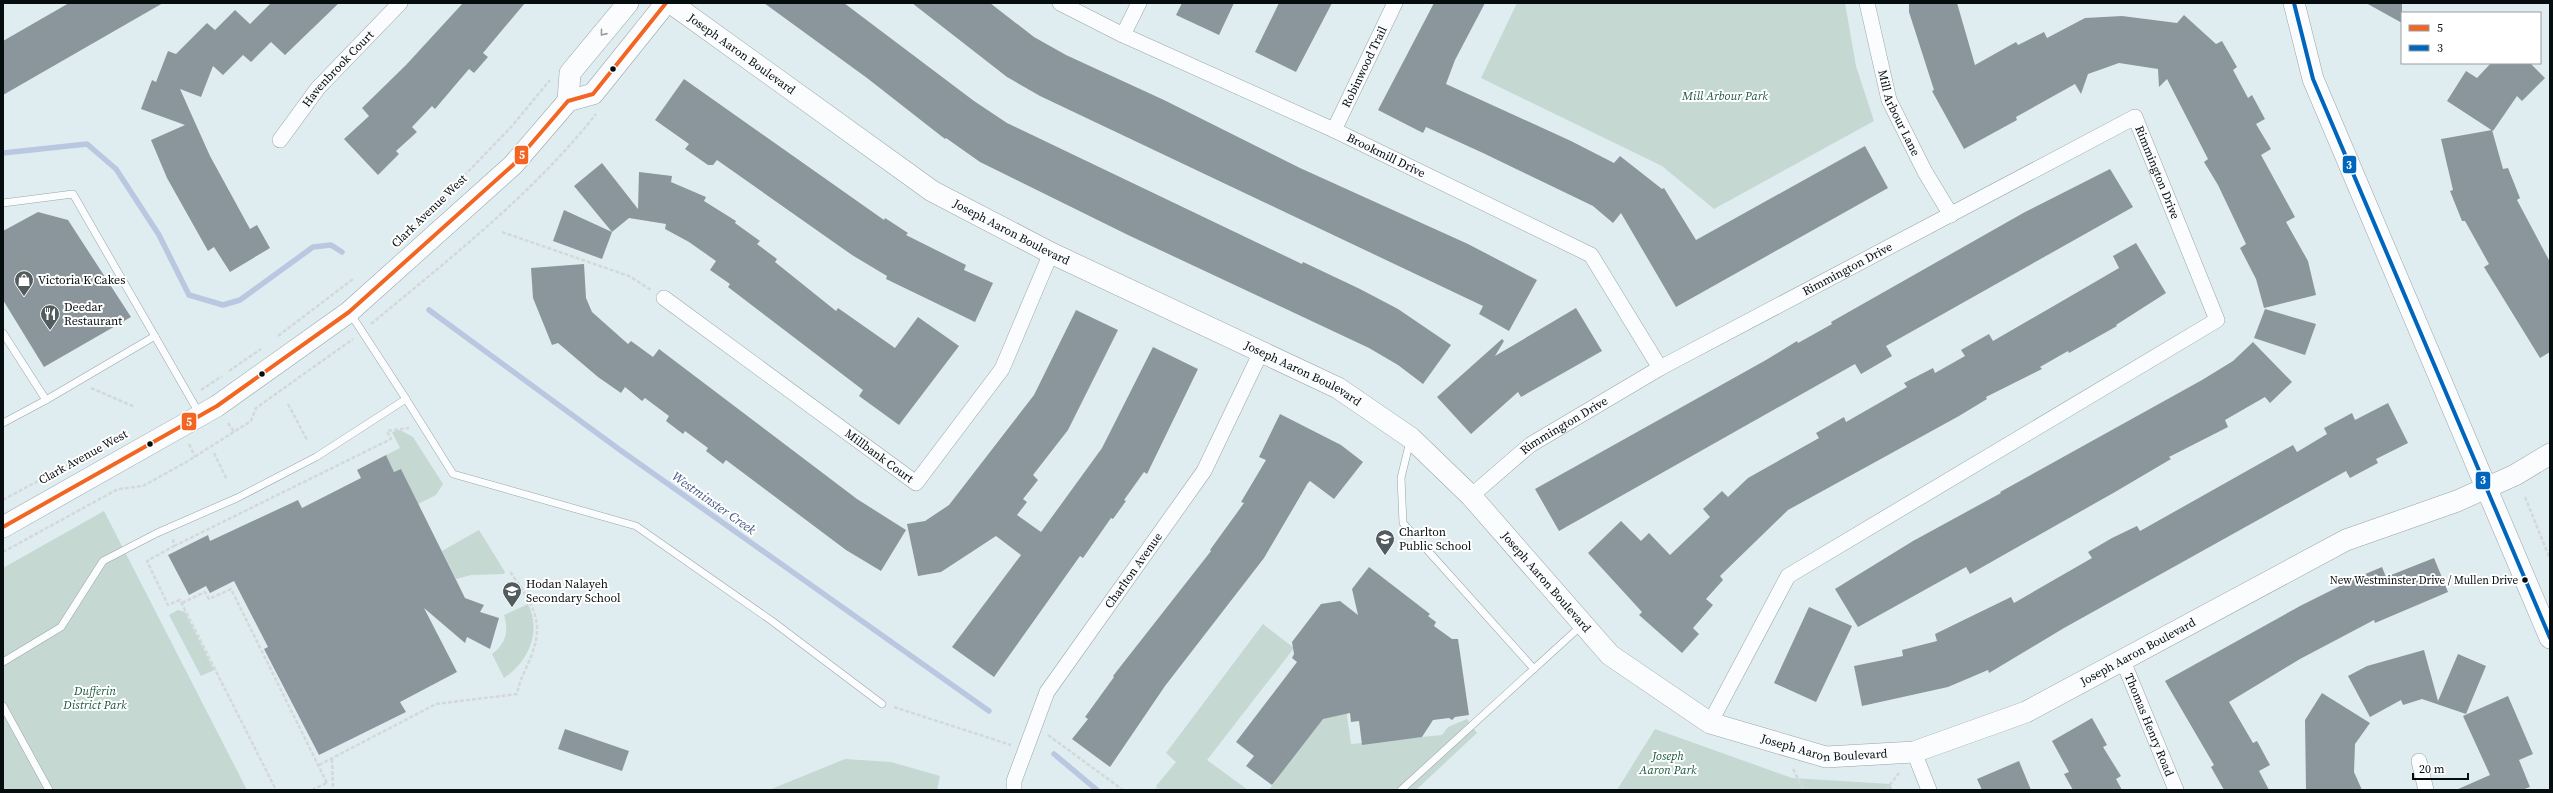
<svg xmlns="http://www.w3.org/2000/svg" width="2553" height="793" viewBox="0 0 2553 793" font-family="'Source Serif 4',serif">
	<rect width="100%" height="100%" fill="#e0edf0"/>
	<g fill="#c5d8d2">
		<polygon points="1517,3 1845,3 1856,66 1874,121 1714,209 1662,166 1481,78"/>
		<polygon points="400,430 413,437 443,484 436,495 418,504 401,469 394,472 386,455 400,448 392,432"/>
		<polygon points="104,511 247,790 3,790 3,568"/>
		<polygon points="479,530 505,572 504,574 471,575 456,579 442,551"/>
		<path d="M528 604C542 632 528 662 504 678L492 654C506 643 509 632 504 615Z"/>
		<polygon points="178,610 185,612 214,670 201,676 169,615"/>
		<polygon points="1263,624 1294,648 1207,760 1248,790 1161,790 1156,786 1176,762 1166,753"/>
		<polygon points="1334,699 1345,701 1351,744 1442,735 1448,727 1467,719 1477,733 1416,790 1269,790"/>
		<polygon points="1655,729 1792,778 1890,784 1893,790 1617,790"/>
		<polygon points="845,759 891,762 940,776 937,790 769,790"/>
	</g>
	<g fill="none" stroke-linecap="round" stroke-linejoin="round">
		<g stroke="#bac7e1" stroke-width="5.5">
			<polyline points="3,153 87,144 116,169 159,235 189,295 223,305 240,300 313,247 331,245 342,252"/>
			<polyline points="429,310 620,450 989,711"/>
			<polyline points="1054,754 1097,790"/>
		</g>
	</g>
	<g fill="#8a969b">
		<polygon points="69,3 163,3 3,95 3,41"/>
		<polygon points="271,3 339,3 285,55 271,42 251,62 243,55 223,75 213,66 201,97 180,89 210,156 250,229 257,225 270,248 230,272 214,247 208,251 167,178 151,140 185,125 141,109 152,80 156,82 168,51 176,54 207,23 215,30 235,10 250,24"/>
		<polygon points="463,3 525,3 483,53 488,57 474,73 469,69 435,109 432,106 412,127 417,132 396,151 399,154 378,175 344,139 369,116 362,108 406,65"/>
		<polygon points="764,3 844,3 974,101 1007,123 1302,264 1303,262 1360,289 1398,309 1451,345 1423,384 1398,365 1369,348 1128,235 980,162 946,138 945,139 867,78"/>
		<polygon points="912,3 990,3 1034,37 1066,55 1164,100 1300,168 1468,244 1537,280 1509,331 1479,314 1483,306 1040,96 1007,77"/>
		<polygon points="1182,3 1234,3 1219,35 1176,15"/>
		<polygon points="1279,3 1332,3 1296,72 1255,52"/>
		<polygon points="1434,3 1485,3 1455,60 1446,84 1571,141 1614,163 1620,156 1662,189 1664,188 1696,240 1865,146 1888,188 1676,307 1621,213 1613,223 1593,206 1483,153 1426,127 1423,133 1378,110"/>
		<polygon points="1909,3 1957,3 1975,65 2016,42 2018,45 2044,32 2047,38 2085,18 2122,16 2177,23 2184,15 2216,44 2222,41 2237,67 2233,70 2248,98 2252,95 2265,119 2256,124 2271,149 2261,155 2295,217 2286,222 2308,261 2316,295 2264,308 2256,279 2240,248 2246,244 2218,185 2204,162 2208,159 2167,79 2159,87 2158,69 2119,63 2088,74 2081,94 2075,84 2016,117 2017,120 1964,149 1932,91 1934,90 1909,12"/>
		<polygon points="2366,3 2402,3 2402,23"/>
		<polygon points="2491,63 2530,63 2545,78 2522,101 2517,96 2493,131 2447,101 2466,71 2477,78"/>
		<polygon points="684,79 884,220 885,218 908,233 906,235 966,265 964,270 993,283 975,322 886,279 887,276 852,255 717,160 713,165 708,165 685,149 689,144 655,120"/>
		<polygon points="2492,130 2503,169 2508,168 2520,198 2517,200 2550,262 2550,352 2540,358 2484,267 2489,264 2465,221 2462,221 2450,191 2453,190 2441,139"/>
		<polygon points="602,163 638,209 639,172 672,176 671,182 706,197 704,201 736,221 735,223 760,241 757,244 777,259 775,262 836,311 838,308 895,348 918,317 959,346 899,425 859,396 863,390 728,287 730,284 710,270 716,261 689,242 665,229 666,224 629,218 612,232 574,186"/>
		<polygon points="2110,169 2133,207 1886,346 1892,356 1861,374 1855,364 1559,531 1535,489 1766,360 1797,341 1798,343 1832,324 1831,322 2025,212"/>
		<polygon points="564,210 612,232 602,259 553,241"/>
		<polygon points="38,212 68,220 131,317 44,367 3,300 3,231"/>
		<polygon points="2136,243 2166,293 2116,325 2117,326 2069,353 2068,351 2040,367 2042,369 1986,397 1987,399 1959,416 1788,510 1720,576 1723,580 1706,599 1713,605 1693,628 1699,634 1682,653 1639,615 1642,612 1588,553 1621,521 1641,541 1649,533 1670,555 1710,517 1703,509 1722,491 1728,497 1748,478 1819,438 1816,433 1844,417 1846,422 1907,387 1904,383 1933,368 1935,373 1965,356 1961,350 1989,334 1993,341 2095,282 2119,268 2113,256"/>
		<polygon points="584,264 586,298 592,312 628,344 631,341 653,357 659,349 857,499 906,530 881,571 846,550 726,460 723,464 706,451 708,448 685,431 683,434 666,421 669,416 645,398 642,401 625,387 621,393 598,377 558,343 552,345 533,298 531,268"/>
		<polygon points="1576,308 1602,351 1521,397 1518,392 1471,434 1437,397 1502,339 1504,341 1495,356"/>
		<polygon points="2265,309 2316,324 2305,355 2254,338"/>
		<polygon points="1076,310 1118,330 1068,430 1033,475 1038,480 1023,499 1027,502 1017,515 1041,532 1102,448 1153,347 1198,369 1147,474 1144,472 1124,500 1126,501 1113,519 1111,518 1083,558 1080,556 994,677 952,647 1021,555 996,536 941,572 918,576 907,524 925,521 949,505 1034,395"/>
		<polygon points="2253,342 2292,382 2270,403 2265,397 2225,420 2228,427 2169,457 2171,459 2115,492 1970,574 1966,567 1858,627 1835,589 1913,541 2001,493 2000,492 2202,380 2233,361"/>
		<polygon points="2388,403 2408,443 2376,459 2378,463 2350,478 2346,471 2064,628 1989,673 1988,670 1948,687 1862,706 1854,666 1903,656 1902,650 1937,641 1935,634 2011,597 2014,603 2092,558 2088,552 2112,538 2137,526 2140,531 2293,445 2297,452 2327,434 2324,428 2352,413 2355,420"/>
		<polygon points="1280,414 1341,445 1363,462 1334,499 1310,481 1308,483 1264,558 1165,686 1110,767 1072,739 1088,719 1085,717 1114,677 1113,676 1211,551 1210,550 1244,503 1241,502 1266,460 1259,457"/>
		<polygon points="386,455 394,472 401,469 465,598 484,605 480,612 499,618 490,649 467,637 465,643 424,608 457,672 400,702 406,712 319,755 264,649 268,647 234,581 210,593 206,586 189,595 168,555 208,535 210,541 298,500 302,508 361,478 357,470"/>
		<polygon points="2434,558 2448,592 2375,623 2374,620 2300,659 2229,702 2253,743 2257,741 2270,765 2259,771 2269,790 2224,790 2211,767 2214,765 2165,681 2300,606 2358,577 2382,567 2386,577"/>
		<polygon points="1369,567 1430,614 1428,616 1436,622 1434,626 1452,639 1458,639 1469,715 1455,717 1452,720 1449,718 1433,720 1422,737 1362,745 1359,721 1351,722 1350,713 1323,719 1272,785 1246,766 1254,756 1236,742 1297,662 1292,658 1294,654 1292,642 1321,604 1340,601 1358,615 1352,589"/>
		<polygon points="1809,607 1852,626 1816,702 1774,683"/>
		<polygon points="2424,650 2438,701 2458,654 2486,666 2466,714 2422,699 2403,705 2401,700 2370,717 2348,676 2367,666"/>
		<polygon points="2322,693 2370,723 2355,744 2354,772 2362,790 2306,790 2305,720"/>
		<polygon points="2508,696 2533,754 2519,760 2530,787 2522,790 2456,790 2490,775 2463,716"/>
		<polygon points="2092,718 2107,745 2103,747 2121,776 2116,779 2122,790 2073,790 2064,774 2069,772 2052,741"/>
		<polygon points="565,729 629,751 622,771 558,749"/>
		<polygon points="2019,761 2031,790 1982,790 1977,779"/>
	</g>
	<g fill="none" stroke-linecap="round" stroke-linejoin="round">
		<g stroke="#9aa4a7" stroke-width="8">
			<g id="lane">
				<polyline points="3,203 73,194 199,413"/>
				<polyline points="3,333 46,400"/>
				<polyline points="406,399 453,474 636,526 772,621 882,704"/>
				<polyline points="3,423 46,400 155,336"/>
				<polyline points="1410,441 1401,478 1403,523 1534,669"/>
				<polyline points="3,662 61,627 103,561 157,533 237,498 316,457 406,399 350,313"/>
				<polyline points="3,706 49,790"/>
				<polyline points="1401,790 1582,625"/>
			</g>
		</g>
		<g stroke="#9aa4a7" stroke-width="16">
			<g id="street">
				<path id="s1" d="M1060 3 1123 35 1334 130 1591 255 1660 368"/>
				<path id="s2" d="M1867 3 1889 100 1925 172 1951 215"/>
				<polyline points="1123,35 1139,3"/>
				<path id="s3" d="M1334 130 1395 3"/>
				<path id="s4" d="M280 140 318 88 400 3"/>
				<path id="s5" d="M664 298 916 483 1002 369 1051 253"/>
				<path id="s6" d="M1471 496 1530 445 1660 368 2135 117 2217 320 1788 576 1710 723"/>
				<path id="s7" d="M2123 661 2176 790"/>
				<polyline points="1914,752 1929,790"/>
				<polyline points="2419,761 2426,790"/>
				<path id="s8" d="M1014 790V781L1047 692 1204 471 1261 352"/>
			</g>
		</g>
		<g stroke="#9aa4a7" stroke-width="22">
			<g id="secondary">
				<path id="s9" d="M671 3 932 191 1051 253 1338 388 1411 438 1471 496 1610 655 1710 723 1826 757 1914 752 2026 712 2346 540 2457 501 2515 475 2550 454"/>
				<polyline points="2294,3 2313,79 2550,638"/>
				<polyline points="568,101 570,73 628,3"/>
				<polyline points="3,527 217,406 349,312 513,165 568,101 593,94 666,3"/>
			</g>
		</g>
		<g stroke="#d4d8d8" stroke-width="2.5" stroke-dasharray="4 2" stroke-linecap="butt">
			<polyline points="439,202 512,126 550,80"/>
			<polyline points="502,232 629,276 651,290"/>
			<path d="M371 324C449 259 533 194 596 114"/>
			<polyline points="278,336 353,279"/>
			<polyline points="229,371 261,349"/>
			<polyline points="91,388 135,407"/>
			<polyline points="201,390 222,376"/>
			<polyline points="288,404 307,440"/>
			<polyline points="228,423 234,432"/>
			<polyline points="189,444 195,457"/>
			<polyline points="214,453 227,480"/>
			<polyline points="2525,497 2550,559"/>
			<polyline points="3,500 104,445"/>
			<polyline points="173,539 174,546 147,561 168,605 180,600 276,790"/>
			<polyline points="174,546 391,439 387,431 409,428"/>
			<polyline points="3,552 118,489 143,486 188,461 251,421 256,408 353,339"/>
			<polyline points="182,603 205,592 209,599 231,589 327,783"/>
			<polyline points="894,707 1011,745"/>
			<polyline points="1048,735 1123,790"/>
			<polyline points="332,759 333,790"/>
			<path d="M319 765 436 704 517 694C520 678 527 668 532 654 546 617 528 599 509 570"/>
			<polyline points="1793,769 1804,790"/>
			<polyline points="312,790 328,782"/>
			<polyline points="1156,790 1158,788"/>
			<polyline points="1886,790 1899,773"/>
		</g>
		<use href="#lane" stroke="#fafcfd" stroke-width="7"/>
		<use href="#street" stroke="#fafcfd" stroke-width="15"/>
		<use href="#secondary" stroke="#fafcfd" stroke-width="21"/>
		<g stroke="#fff" stroke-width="7">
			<polyline id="bus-1" points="3,527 217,406 349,312 513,165 568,101 593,94 666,3"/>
		</g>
		<g stroke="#fff" stroke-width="7">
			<polyline id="bus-2" points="2294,3 2313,79 2550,638"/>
		</g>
		<use href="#bus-1" stroke="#f26522" stroke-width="4"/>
		<use href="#bus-2" stroke="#0065bd" stroke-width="4"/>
	</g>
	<defs><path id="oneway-chevron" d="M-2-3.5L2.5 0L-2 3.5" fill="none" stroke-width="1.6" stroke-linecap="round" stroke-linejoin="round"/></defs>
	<use stroke="#989c9e" href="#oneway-chevron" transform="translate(603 33) rotate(129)"/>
	<defs>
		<g id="shop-pin" transform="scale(1)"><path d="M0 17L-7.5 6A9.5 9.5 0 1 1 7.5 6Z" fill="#525b5e" stroke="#fff"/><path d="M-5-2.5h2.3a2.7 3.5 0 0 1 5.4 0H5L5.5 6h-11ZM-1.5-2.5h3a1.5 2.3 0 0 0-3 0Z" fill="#fff"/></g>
		<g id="restaurant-pin" transform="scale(1)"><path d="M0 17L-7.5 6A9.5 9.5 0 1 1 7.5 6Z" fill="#525b5e" stroke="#fff"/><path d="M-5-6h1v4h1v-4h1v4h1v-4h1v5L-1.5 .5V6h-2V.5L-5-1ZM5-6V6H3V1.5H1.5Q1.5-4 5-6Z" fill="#fff"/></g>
		<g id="school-pin" transform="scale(1)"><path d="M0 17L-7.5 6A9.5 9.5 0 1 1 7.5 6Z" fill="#525b5e" stroke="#fff"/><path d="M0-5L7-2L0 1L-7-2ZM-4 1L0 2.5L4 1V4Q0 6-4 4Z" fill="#fff"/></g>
	</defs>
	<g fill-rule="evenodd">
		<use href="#shop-pin" x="24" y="280"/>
		<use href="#restaurant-pin" x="50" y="314"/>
		<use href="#school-pin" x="1385" y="539"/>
		<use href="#school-pin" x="512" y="591"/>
	</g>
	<g fill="#060d0f" stroke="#fff" stroke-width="1.5">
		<circle cx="613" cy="69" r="3.5"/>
		<circle cx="262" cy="374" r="3.5"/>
		<circle cx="150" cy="444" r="3.5"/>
		<circle cx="2525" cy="580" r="3.5"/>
	</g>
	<g text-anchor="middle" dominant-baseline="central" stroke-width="4" stroke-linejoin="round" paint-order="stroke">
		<g font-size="11" fill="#060d0f" stroke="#fff" text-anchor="end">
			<text x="2518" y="580">New Westminster Drive / Mullen Drive</text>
		</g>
		<g font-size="12" fill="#060d0f" stroke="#fff">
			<text stroke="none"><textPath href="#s9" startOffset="87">Joseph Aaron Boulevard</textPath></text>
			<text stroke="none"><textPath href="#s3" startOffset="70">Robinwood Trail</textPath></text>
			<text stroke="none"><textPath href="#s4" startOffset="92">Havenbrook Court</textPath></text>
			<text stroke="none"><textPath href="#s2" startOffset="115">Mill Arbour Lane</textPath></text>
			<text stroke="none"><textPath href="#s1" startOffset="360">Brookmill Drive</textPath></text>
			<text stroke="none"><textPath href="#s6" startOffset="826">Rimmington Drive</textPath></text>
			<text transform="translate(429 211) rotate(-44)">Clark Avenue West</text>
			<text stroke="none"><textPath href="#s9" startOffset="411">Joseph Aaron Boulevard</textPath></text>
			<text stroke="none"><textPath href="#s6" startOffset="441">Rimmington Drive</textPath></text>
			<text stroke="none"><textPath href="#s9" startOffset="735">Joseph Aaron Boulevard</textPath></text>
			<text stroke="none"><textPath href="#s6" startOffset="117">Rimmington Drive</textPath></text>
			<text stroke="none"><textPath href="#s5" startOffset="267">Millbank Court</textPath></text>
			<text transform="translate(83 457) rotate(-29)">Clark Avenue West</text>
			<text stroke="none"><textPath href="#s8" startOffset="253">Charlton Avenue</textPath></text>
			<text stroke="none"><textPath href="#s9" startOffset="1059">Joseph Aaron Boulevard</textPath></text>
			<text stroke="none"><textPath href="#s9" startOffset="1732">Joseph Aaron Boulevard</textPath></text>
			<text stroke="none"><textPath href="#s7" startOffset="69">Thomas Henry Road</textPath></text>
			<text stroke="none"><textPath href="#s9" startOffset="1395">Joseph Aaron Boulevard</textPath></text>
		</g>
		<g font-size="12" font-style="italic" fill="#16583a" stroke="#fff">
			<text x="1725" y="96">Mill Arbour Park</text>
			<text x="95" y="691">Dufferin<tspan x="95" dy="14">District Park</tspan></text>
			<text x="1668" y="756">Joseph<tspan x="1668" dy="14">Aaron Park</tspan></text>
		</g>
		<g font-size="12" fill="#060d0f" stroke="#fff" text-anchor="start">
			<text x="38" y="280">Victoria K Cakes</text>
			<text x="64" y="307">Deedar<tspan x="64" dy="14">Restaurant</tspan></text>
			<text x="1399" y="532">Charlton<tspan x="1399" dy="14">Public School</tspan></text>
			<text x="526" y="584">Hodan Nalayeh<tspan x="526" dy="14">Secondary School</tspan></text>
		</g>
		<g font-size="13" font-style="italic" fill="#455586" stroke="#fff">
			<text transform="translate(714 503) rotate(35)">Westminster Creek</text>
		</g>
	</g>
	<g stroke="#fff" stroke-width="1.5">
		<rect x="514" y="145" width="15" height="20" rx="4" fill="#f26522"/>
		<rect x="2342" y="155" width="15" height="19" rx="4" fill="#0065bd"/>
		<rect x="181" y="412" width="16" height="19" rx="4" fill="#f26522"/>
		<rect x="2475" y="471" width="16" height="19" rx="4" fill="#0065bd"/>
	</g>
	<g font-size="11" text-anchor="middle" font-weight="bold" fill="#fff">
		<text x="522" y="159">5</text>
		<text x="2349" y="169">3</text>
		<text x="189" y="426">5</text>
		<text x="2483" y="484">3</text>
	</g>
	<rect width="2553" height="793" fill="none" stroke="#060d0f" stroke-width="8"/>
	<rect x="2401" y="12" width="140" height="52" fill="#ffffff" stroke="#9b9e9f"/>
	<rect x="2409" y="25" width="20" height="6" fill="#f26522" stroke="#9b9e9f"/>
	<text x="2437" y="32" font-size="12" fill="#060d0f">5</text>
	<rect x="2409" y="45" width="20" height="6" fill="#0065bd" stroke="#9b9e9f"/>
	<text x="2437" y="52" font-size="12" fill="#060d0f">3</text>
	<path d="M2413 773v6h55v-6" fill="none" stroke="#060d0f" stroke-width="2"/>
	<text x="2419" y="773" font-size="12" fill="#060d0f" stroke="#ffffff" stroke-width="3" paint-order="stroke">20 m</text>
</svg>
